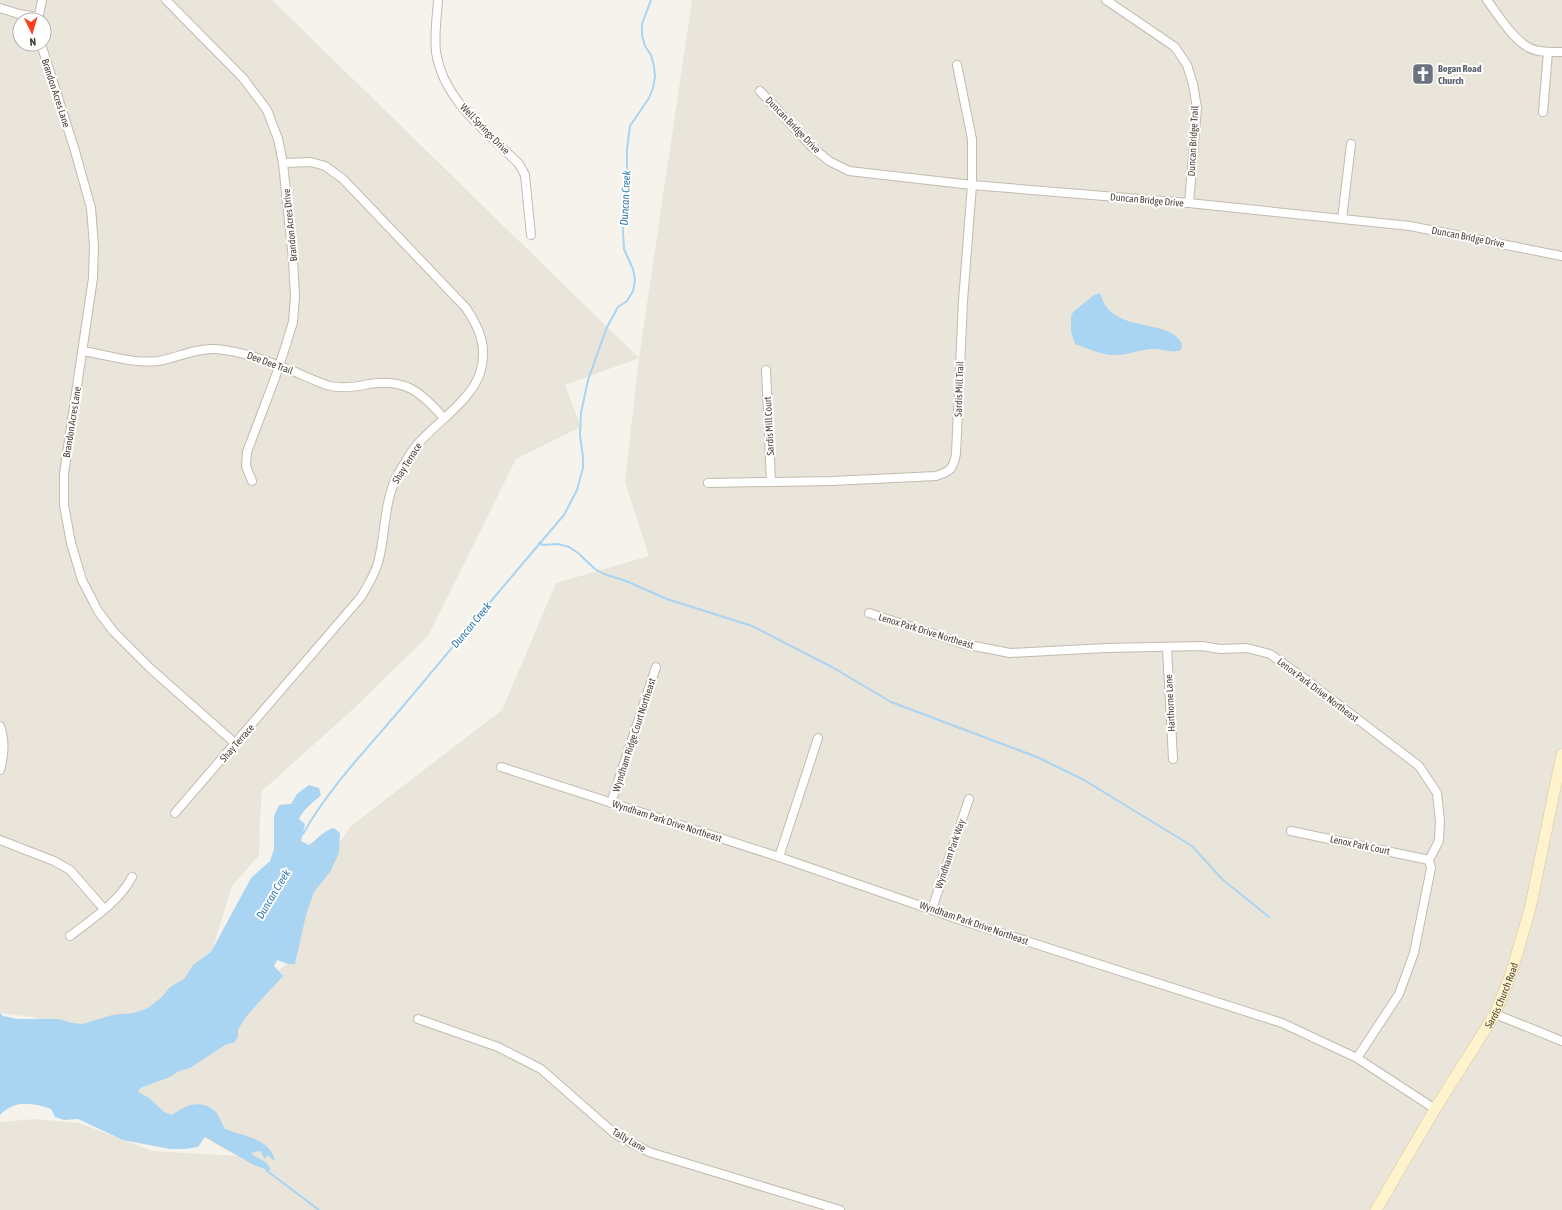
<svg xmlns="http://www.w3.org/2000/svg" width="1562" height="1210" viewBox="0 0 1562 1210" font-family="'Asap Condensed',sans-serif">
	<rect width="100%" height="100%" fill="#f6f3ec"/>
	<path fill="#eae5da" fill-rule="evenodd" d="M0 0H272L639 358 692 0H1562V1210H0V1122L36 1119 79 1123 153 1151 237 1156 149 1105 131 1089 257 986 297 957 294 923 308 888 351 826 502 710 556 583 649 556 625 482 639 358 565 385 581 427 516 459 428 636 350 712 262 791 260 817 259 855 232 886 209 960 158 1015H112L71 1027 32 1017 0 1013ZM20 20H44V44H20Z"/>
	<g fill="#a9d4f2">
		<path d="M1100 293C1111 336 1169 316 1182 344L1181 350C1172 354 1163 348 1153 349 1140 349 1127 356 1114 355 1100 355 1087 348 1075 344L1071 332V317L1073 312 1094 295Z"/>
		<path d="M309 785 319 788 321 795C313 803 304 808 299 819L305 824 301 841 309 845C318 839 324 830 334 828L340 833 339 853 330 872 314 892 306 915 295 964H288L277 960 274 966 283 976 249 1013 238 1029V1036L235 1042 225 1045 190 1068 179 1071 170 1077 140 1088 138 1092 148 1097 164 1112 172 1115C185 1105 201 1098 216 1112 219 1116 222 1124 225 1129 242 1136 271 1138 275 1161L267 1155 265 1159 260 1151 251 1153C259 1161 267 1159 271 1171L254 1165 205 1137 198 1147 185 1149H170L123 1140 78 1119 64 1120 55 1117 51 1109C37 1104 20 1100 7 1109 5 1110 2 1113 0 1115V1013L3 1016 18 1019H59L72 1023 82 1024 112 1015 134 1013 148 1008 162 997 170 987 184 979 193 965 211 952 251 878 270 861 274 849V816L279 805 291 804 297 794Z"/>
	</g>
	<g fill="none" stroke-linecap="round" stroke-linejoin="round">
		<g stroke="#a9d4f2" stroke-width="2">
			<polyline points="539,543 543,545 558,544 569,547 578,553 595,569 604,574 626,581 667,599 752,626 832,667 891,702 1037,757 1084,780 1192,846 1222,879 1269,917"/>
			<path d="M303 834C330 786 369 747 404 705 457 642 510 578 564 515L577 490 583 468V457L580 435 581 413 588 380 607 327 618 307 627 301 633 291 635 280 633 269 624 249 622 215 627 182V149L630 126 649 98 653 88 655 77 654 66 651 55 645 46 642 35V24L651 0"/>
			<polyline points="266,1170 319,1210"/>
		</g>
		<g stroke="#c2bbae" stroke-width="10">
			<g id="street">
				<polyline points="166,0 243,78 267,110 278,139 283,163 293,260 295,296 293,322 285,348 275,378 247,452 246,466 252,481"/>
				<path d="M438 0C437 17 434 35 436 52 443 100 487 132 519 164L525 175 531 235"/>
				<polyline points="1106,0 1175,47 1187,65 1193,84 1197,108 1189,203"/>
				<path d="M1487 0C1498 15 1512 38 1528 47 1537 53 1552 52 1562 52"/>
				<polyline points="0,8 19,14 38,17"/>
				<polyline points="38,20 42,0"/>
				<polyline points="41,44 75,151 91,208 94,246 93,278 64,474 64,505 71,543 82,580 98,611 113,631 151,669 236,744"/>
				<polyline points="760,91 812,147 829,161 849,171 972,185 1189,203 1410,226 1562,256"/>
				<polyline points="1543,112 1548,52"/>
				<polyline points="1342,219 1351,144"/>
				<path d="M83 351C107 355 134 364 158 361 177 358 195 348 215 349 242 351 268 361 293 371 305 376 317 382 330 386 343 389 356 387 369 384 406 378 420 392 444 418"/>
				<polyline points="766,370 771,481"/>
				<path d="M708 483 832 481 936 476C951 471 953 469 956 454L963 301 972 185V139L957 65"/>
				<polyline points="869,613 964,644 1010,653 1106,648 1202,646 1220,649 1247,648 1270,654 1301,676 1419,766 1437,793 1440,821 1439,841 1429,860 1431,868 1414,953 1399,994 1357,1058"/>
				<polyline points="1167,648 1173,759"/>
				<path d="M0 726C5 740 4 756 0 770"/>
				<polyline points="501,767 779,857 970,923 1282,1023 1357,1058 1435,1109"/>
				<polyline points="611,803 656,667"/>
				<path d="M175 813 361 597C368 585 376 573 379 559 386 530 384 500 398 474 404 465 409 454 416 446 435 423 471 401 480 373 488 348 480 329 466 308L343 179 325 166 311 162 283 163"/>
				<polyline points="1291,831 1429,860"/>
				<polyline points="0,840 54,861 70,870 104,909"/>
				<polyline points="779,857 818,738"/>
				<polyline points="932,909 969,799"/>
				<path d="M70 936C92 919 119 902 132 877"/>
				<polyline points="1495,1014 1562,1041"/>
				<polyline points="418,1019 498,1047 541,1069 615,1134 649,1152 840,1210"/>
			</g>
		</g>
		<g stroke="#d6c79b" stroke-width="12">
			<g id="secondary">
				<path id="s1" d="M1376 1210 1435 1109 1495 1014 1511 974 1530 909 1562 754"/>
			</g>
		</g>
		<use href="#street" stroke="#fff" stroke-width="8"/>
		<use href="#secondary" stroke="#fff3cd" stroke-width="11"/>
	</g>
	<defs>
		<g id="church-square" transform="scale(1.15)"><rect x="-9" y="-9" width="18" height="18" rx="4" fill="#6b7280" stroke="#fff"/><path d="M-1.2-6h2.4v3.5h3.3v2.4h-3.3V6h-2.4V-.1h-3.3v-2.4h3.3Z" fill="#fff"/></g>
	</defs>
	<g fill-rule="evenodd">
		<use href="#church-square" x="1423" y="74"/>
	</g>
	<g text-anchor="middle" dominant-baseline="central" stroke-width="4" stroke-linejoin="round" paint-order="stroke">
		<g font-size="10" font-weight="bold" fill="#5b616d" stroke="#fff" text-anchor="start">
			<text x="1438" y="68">Bogan Road<tspan x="1438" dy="12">Church</tspan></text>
		</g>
		<g font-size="10" fill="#4b4439" stroke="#fff">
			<text transform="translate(56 93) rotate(72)">Brandon Acres Lane</text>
			<text transform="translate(793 125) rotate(46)">Duncan Bridge Drive</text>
			<text transform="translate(485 129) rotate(46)">Well Springs Drive</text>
			<text transform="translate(1193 141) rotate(-87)">Duncan Bridge Trail</text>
			<text transform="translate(1147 200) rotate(5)">Duncan Bridge Drive</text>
			<text transform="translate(290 225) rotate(-96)">Brandon Acres Drive</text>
			<text transform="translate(1468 237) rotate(11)">Duncan Bridge Drive</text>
			<text transform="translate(270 363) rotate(20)">Dee Dee Trail</text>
			<text transform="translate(959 389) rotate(-88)">Sardis Mill Trail</text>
			<text transform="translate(72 422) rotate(-81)">Brandon Acres Lane</text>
			<text transform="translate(769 426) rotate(-93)">Sardis Mill Court</text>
			<text transform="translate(407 463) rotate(-58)">Shay Terrace</text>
			<text transform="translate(926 631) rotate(17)">Lenox Park Drive Northeast</text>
			<text transform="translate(1318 690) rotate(37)">Lenox Park Drive Northeast</text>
			<text transform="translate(1170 703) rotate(-93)">Harthorne Lane</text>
			<text transform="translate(634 735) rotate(-72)">Wyndham Ridge Court Northeast</text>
			<text transform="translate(237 743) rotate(-49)">Shay Terrace</text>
			<text transform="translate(667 821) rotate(18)">Wyndham Park Drive Northeast</text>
			<text transform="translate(1360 845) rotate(12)">Lenox Park Court</text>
			<text transform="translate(950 854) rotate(-71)">Wyndham Park Way</text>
			<text transform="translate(974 923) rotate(19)">Wyndham Park Drive Northeast</text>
			<text stroke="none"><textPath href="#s1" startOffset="249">Sardis Church Road</textPath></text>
			<text transform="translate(629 1140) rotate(30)">Tally Lane</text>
		</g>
		<g font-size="11" font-style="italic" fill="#2e7ab2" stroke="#fff">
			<text transform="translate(625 198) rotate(-87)">Duncan Creek</text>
			<text transform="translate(471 625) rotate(-50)">Duncan Creek</text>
			<text transform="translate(273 894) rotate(-59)">Duncan Creek</text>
		</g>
	</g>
	<g transform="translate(32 32) rotate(175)"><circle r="19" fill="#ffffff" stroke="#b7b4b0"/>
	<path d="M0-3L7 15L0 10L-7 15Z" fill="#fc3f1d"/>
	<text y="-6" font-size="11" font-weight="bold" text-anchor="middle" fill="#4b4439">N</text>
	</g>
</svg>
